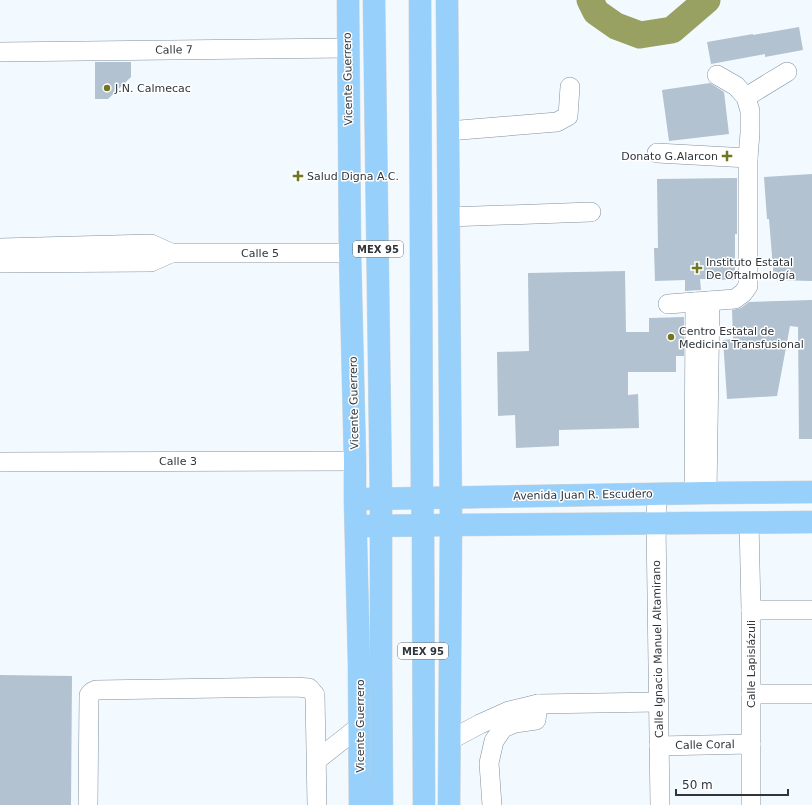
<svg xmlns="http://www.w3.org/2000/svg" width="812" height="805" viewBox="0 0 812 805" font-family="'DejaVu Sans',sans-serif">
	<rect width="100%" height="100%" fill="#f2f9ff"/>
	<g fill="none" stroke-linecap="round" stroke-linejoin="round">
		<polyline stroke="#98a062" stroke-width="27" points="590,0 596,12 616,26 640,35 672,30 707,0"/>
	</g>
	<g fill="#b2c2d0">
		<polygon points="799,27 803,50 765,57 765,54 711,64 707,42 753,34 753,35"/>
		<polygon points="95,62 131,62 131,77 108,99 95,99"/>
		<polygon points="710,83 724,92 729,134 669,141 662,90"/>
		<polygon points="812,174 812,281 774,280 769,219 767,219 764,177"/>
		<polygon points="737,178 737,234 735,234 735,280 700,279 701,290 685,291 685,280 655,281 654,248 658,248 657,179"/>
		<polygon points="625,271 626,332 649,332 649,318 684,317 684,356 676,356 676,372 628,372 628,395 638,394 639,428 559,430 559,446 516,448 515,415 498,416 497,352 529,351 528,273"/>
		<polygon points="812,300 812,439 799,439 798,327 790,326 777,396 727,399 723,340 733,339 732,310 741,308 749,302"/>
		<polygon points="0,675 72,676 71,805 0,805"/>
	</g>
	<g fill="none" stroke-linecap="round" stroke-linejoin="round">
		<g stroke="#80909d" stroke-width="20">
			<g id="minor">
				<polyline points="0,52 348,48"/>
				<polyline points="746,97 787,72"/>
				<polyline points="448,131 557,122 568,116 570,87"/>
				<polyline points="657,153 748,158"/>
				<polyline points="448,217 591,212"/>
				<polyline points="0,248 151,244 171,253 350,253"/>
				<polyline points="0,263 151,262 171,253"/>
				<polyline points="668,304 735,299 743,293 748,286 748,158 750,133 750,111 746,97 736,86 717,75"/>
				<polyline points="0,462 355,461"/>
				<polyline points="694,493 695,302"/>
				<polyline points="707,493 710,301"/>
				<polyline points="657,494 656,523 660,805"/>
				<polyline points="749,522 751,610 751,805"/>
				<polyline points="751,610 812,610"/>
				<polyline points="751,694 812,694"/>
				<polyline points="450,740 480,724 509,711 538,704 658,702"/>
				<polyline points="659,746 751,744"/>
				<polyline points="317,760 360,726"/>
				<polyline points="88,805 89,695 92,692 96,690 295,687 309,688 315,695 317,805"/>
				<polyline points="492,805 489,763 494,741 503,728 515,723 536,720 538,704"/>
			</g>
		</g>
		<g stroke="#d5d7d8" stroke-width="23">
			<g id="major">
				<polyline points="348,0 350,253 355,461 355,500 359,663 360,805"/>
				<polyline points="374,0 381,499 381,665 382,805"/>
				<polyline points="420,0 422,498 423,525 424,805"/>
				<polyline points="447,0 451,525 449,805"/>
				<polyline points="367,499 707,493 812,492"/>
				<polyline points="367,526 451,525 812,522"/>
			</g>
		</g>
		<use href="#minor" stroke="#fff" stroke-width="19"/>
		<use href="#major" stroke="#97d0fa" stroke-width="22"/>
	</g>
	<g fill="#6f7721" stroke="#fff" stroke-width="1.5">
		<circle cx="107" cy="88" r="4"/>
		<path d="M725 150h4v4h4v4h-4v4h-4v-4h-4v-4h4z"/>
		<path d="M296 170h4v4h4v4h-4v4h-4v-4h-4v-4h4z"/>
		<path d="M695 262h4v4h4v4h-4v4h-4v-4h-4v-4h4z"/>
		<circle cx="671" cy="337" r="4"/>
	</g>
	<g text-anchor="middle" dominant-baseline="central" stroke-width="3" stroke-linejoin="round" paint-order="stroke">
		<g fill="#fff" stroke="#6d7276" stroke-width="1">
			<rect x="353" y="241" width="50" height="16" rx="3"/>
			<rect x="398" y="643" width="50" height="16" rx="3"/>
		</g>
		<g font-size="10" font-weight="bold" fill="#2f353b">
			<text x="378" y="249">MEX 95</text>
			<text x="423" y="651">MEX 95</text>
		</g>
		<g font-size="11" fill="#2f353b" stroke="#fff">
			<text transform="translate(174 50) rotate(-1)">Calle 7</text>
			<text transform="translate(348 79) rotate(-91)">Vicente Guerrero</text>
			<text x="260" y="253">Calle 5</text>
			<text transform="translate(354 403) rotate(-91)">Vicente Guerrero</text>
			<text x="178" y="461">Calle 3</text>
			<text transform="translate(583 495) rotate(-1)">Avenida Juan R. Escudero</text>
			<text transform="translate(658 649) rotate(-91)">Calle Ignacio Manuel Altamirano</text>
			<text transform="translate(751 664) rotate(-90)">Calle Lapislázuli</text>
			<text transform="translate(360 726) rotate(-90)">Vicente Guerrero</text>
			<text transform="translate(705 745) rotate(-1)">Calle Coral</text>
		</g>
		<g font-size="11" fill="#2f353b" stroke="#fff" text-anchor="start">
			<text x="115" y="88">J.N. Calmecac</text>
			<text x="718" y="156" text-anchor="end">Donato G.Alarcon</text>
			<text x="307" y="176">Salud Digna A.C.</text>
			<text x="706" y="262">Instituto Estatal<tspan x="706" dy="13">De Oftalmología</tspan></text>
			<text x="679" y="331">Centro Estatal de<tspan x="679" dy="13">Medicina Transfusional</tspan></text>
		</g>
	</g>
	<path d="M676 789v6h112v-6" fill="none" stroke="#2f353b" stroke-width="2"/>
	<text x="682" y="789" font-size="12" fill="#2f353b" stroke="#ffffff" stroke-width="3" paint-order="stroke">50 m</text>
</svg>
